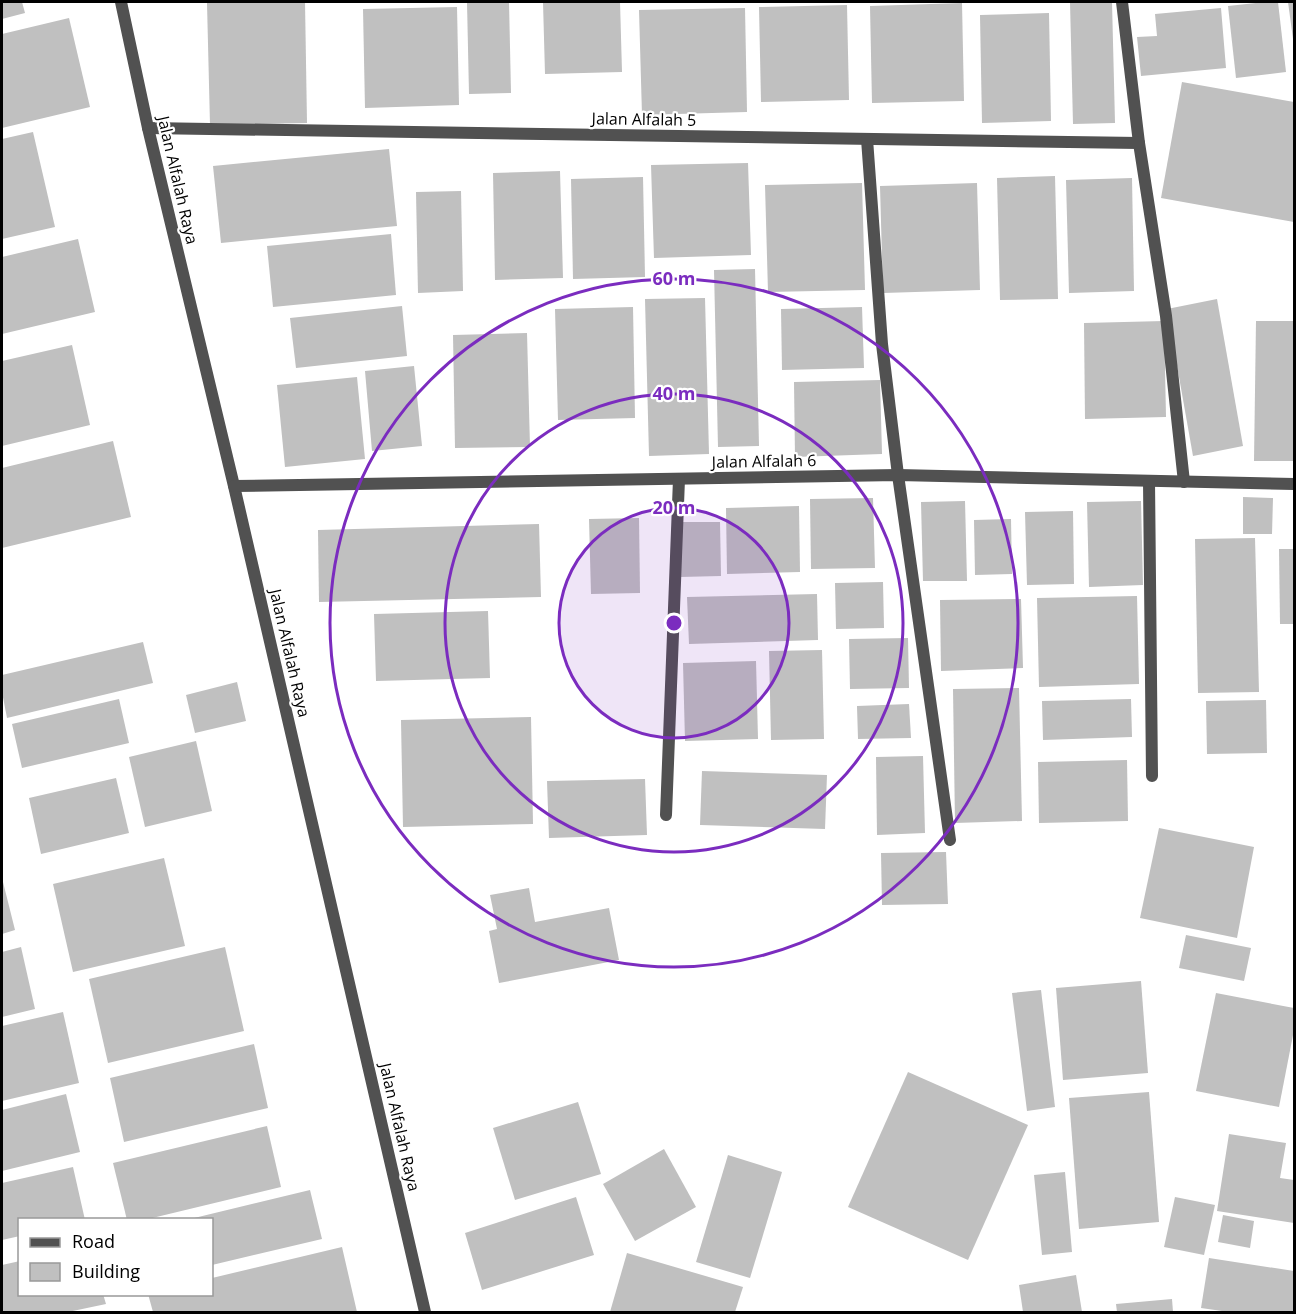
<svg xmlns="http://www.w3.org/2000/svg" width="1296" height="1314" viewBox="0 0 1296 1314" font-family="'Open Sans',sans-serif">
	<rect width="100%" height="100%" fill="#fff"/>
	<g fill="#c0c0c0">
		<polygon points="2,2 22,2 25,13 2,19"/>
		<polygon points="305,2 307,123 210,125 207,3"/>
		<polygon points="467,2 509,2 511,93 469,94"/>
		<polygon points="543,2 620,2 622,72 545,74"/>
		<polygon points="1070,2 1112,2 1115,123 1073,124"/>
		<polygon points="1265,2 1278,2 1286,72 1236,78 1228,6"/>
		<polygon points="1288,2 1294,2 1294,38 1293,39"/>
		<polygon points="962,3 964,101 872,103 870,6"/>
		<polygon points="847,5 849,100 761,102 759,7"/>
		<polygon points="457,7 459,105 365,108 363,9"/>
		<polygon points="745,8 747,112 642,115 639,10"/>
		<polygon points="1221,8 1226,68 1141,76 1137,37 1157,36 1155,14"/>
		<polygon points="1049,13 1051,121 982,123 980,15"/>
		<polygon points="69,18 90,107 2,128 2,34"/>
		<polygon points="1182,82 1294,102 1294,222 1161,198"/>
		<polygon points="33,132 55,227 2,239 2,139"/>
		<polygon points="389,149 397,226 221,243 213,166"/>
		<polygon points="748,163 751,255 654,258 651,165"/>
		<polygon points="560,171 563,278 495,280 493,173"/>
		<polygon points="1055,176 1058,299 1000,300 997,178"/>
		<polygon points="643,177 645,277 573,279 571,179"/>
		<polygon points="1132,178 1134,291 1069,293 1066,180"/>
		<polygon points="862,183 865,290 768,292 765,185"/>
		<polygon points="977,183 980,290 883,293 880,186"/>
		<polygon points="461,191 463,291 418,293 416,192"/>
		<polygon points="391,234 396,295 273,307 267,246"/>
		<polygon points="78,239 95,312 2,334 2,257"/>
		<polygon points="755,269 759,446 718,447 714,270"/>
		<polygon points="705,298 709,454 649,456 645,299"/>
		<polygon points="1217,299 1243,446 1193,456 1167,309"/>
		<polygon points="402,306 407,356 296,368 290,318"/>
		<polygon points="633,307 635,418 558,420 555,309"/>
		<polygon points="862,307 864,368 782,370 781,309"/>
		<polygon points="1164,321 1166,417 1085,419 1084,323"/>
		<polygon points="1256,321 1294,321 1294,461 1254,461"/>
		<polygon points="527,333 530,447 455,448 453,335"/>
		<polygon points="72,345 90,425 2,446 2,361"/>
		<polygon points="414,366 422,446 372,451 365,371"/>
		<polygon points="357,377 365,459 285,467 277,385"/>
		<polygon points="880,380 882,454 795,457 794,382"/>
		<polygon points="113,441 131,517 2,548 2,468"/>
		<polygon points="1243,497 1273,498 1272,534 1243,534"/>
		<polygon points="873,498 875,568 811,569 810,499"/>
		<polygon points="965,501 967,581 923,581 921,502"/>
		<polygon points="1141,501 1143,585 1089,587 1087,502"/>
		<polygon points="799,506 800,572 727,574 726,508"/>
		<polygon points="1073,511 1074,584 1027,585 1025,512"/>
		<polygon points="639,518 640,593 591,594 589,519"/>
		<polygon points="1011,519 1012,574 975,575 974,520"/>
		<polygon points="679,522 720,522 721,576 680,577"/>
		<polygon points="539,524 541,597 319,602 318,530"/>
		<polygon points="1255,538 1259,692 1198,693 1195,539"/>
		<polygon points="1279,549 1294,549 1294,624 1280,624"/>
		<polygon points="883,582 884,628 836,629 835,583"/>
		<polygon points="817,594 818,640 689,644 687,597"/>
		<polygon points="1137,596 1139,684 1039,687 1037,598"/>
		<polygon points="1021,599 1023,668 941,671 940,600"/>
		<polygon points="488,611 490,678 376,681 374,614"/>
		<polygon points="908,638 909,688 850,689 849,639"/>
		<polygon points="143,642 153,683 7,718 2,692 2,675"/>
		<polygon points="822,650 824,739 771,740 769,651"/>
		<polygon points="756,661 758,739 685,741 683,663"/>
		<polygon points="237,682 246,721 195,733 186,695"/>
		<polygon points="1019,688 1022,821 955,823 953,689"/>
		<polygon points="119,699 129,743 22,768 12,724"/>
		<polygon points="1131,699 1132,737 1043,740 1042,701"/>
		<polygon points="1266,700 1267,753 1207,754 1206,701"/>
		<polygon points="909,704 911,738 858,739 857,706"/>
		<polygon points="531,717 533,824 403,827 401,720"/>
		<polygon points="196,741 212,811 145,827 129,757"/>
		<polygon points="923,756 925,833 877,835 876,757"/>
		<polygon points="1127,760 1128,821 1039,823 1038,762"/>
		<polygon points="702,771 827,775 825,829 700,825"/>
		<polygon points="116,778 129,833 41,854 29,798"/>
		<polygon points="645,779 647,835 549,838 547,781"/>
		<polygon points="1159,828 1254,847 1237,938 1140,918"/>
		<polygon points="946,852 948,904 882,905 881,853"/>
		<polygon points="164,858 185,946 73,972 53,884"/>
		<polygon points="2,878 15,930 2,934"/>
		<polygon points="529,888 535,922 609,908 619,960 499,983 489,931 497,929 490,895"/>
		<polygon points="1186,935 1251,948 1244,981 1179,968"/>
		<polygon points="21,947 35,1009 2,1017 2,952"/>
		<polygon points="225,947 244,1031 108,1063 89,979"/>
		<polygon points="1141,981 1148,1073 1063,1080 1056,988"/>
		<polygon points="1041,990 1055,1107 1027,1111 1012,993"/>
		<polygon points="1216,993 1294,1008 1294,1030 1279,1107 1196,1091"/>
		<polygon points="63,1012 79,1083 2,1101 2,1026"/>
		<polygon points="254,1044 268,1108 124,1142 110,1078"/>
		<polygon points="908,1072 1028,1125 968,1260 848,1207"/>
		<polygon points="1149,1092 1159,1222 1079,1229 1069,1098"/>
		<polygon points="66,1094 80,1152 2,1171 2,1110"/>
		<polygon points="578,1102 601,1174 515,1200 493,1128"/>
		<polygon points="267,1126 281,1187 144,1220 127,1220 113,1163"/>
		<polygon points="1229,1134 1286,1143 1280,1178 1294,1180 1294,1223 1217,1211"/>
		<polygon points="664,1149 696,1207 635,1241 603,1184"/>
		<polygon points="728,1155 782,1172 750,1278 696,1262"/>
		<polygon points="73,1167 85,1220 20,1220 20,1236 2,1240 2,1183"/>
		<polygon points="1065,1172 1072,1252 1042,1255 1034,1175"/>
		<polygon points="310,1190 322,1239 212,1265 212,1220 190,1219"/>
		<polygon points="576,1197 594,1255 482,1290 465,1233"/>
		<polygon points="1175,1197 1215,1205 1204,1255 1164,1247"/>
		<polygon points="1223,1215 1254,1221 1250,1248 1218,1242"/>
		<polygon points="342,1247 357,1312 153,1312 148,1294 212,1294 212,1278"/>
		<polygon points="627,1253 743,1287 735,1312 610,1312"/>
		<polygon points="1209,1258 1294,1271 1294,1312 1229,1312 1201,1308"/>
		<polygon points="20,1261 20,1294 103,1294 106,1304 68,1312 2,1312 2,1265"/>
		<polygon points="1076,1275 1082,1312 1023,1312 1019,1285"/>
		<polygon points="1172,1299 1173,1312 1117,1312 1116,1304"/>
	</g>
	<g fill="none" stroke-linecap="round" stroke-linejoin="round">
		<g stroke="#515151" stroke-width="12">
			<polyline points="121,2 148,128 234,486 425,1312"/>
			<polyline points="1122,2 1139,143 1166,316 1184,482"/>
			<polyline points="148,128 1139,143"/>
			<polyline points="867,139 882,344 898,475 950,840"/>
			<polyline points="1149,481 1152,776"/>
			<polyline points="234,486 898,475 1294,484"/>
			<polyline points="666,815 679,479"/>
		</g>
	</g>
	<circle cx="674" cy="623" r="115" fill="#7b2cbf" fill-opacity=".12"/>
	<g fill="none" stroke="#7b2cbf" stroke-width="3">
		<circle cx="674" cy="623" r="115"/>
		<circle cx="674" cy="623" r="229"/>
		<circle cx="674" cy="623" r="344"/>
	</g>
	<g text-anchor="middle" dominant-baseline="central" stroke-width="4.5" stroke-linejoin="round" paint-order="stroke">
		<g font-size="16" fill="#000" stroke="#fff">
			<text transform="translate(644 119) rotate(1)">Jalan Alfalah 5</text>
			<text transform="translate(178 180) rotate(77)">Jalan Alfalah Raya</text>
			<text transform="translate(764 461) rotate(-1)">Jalan Alfalah 6</text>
			<text transform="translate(290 653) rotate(77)">Jalan Alfalah Raya</text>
			<text transform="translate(400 1127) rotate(77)">Jalan Alfalah Raya</text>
		</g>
	</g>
	<circle cx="674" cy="623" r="9" fill="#7b2cbf" stroke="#fff" stroke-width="3"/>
	<g font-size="18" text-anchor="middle" font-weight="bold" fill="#7b2cbf" stroke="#fff" stroke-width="4.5" stroke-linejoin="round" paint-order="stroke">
		<text x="674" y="285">60 m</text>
		<text x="674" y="400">40 m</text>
		<text x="674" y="514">20 m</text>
	</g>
	<rect width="1296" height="1314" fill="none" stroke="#000000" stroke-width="6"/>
	<rect x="18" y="1218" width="195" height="78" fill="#ffffff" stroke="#999999" stroke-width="1.5"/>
	<rect x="30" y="1238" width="30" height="9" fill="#515151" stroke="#999999" stroke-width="1.5"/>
	<text x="72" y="1248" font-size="18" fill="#000000">Road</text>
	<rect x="30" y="1263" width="30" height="18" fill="#c0c0c0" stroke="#999999" stroke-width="1.5"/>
	<text x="72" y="1278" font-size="18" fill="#000000">Building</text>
</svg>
